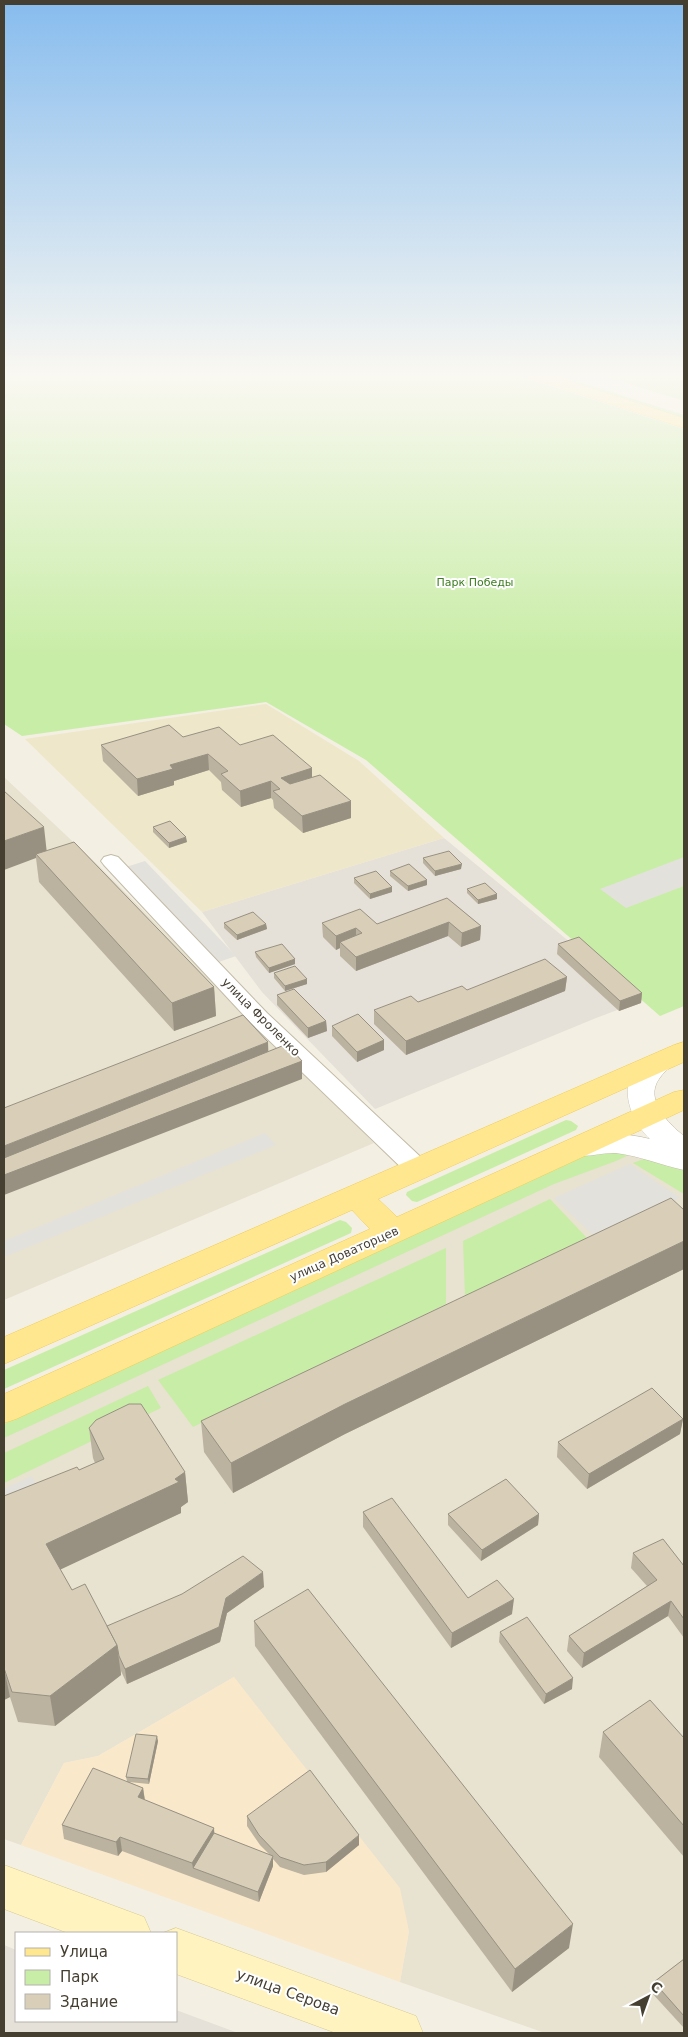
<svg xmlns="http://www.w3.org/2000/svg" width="688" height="2037" viewBox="0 0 688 2037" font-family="'DejaVu Sans',sans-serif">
	<rect width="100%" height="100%" fill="#f3efe2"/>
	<g fill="#e8e2d0">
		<polygon points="4,777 101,868 374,1143 4,1300"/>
		<polygon points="594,1151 649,1157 684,1169 684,2033 545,2033 400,1982 409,1931 234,1677 98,1756 64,1763 21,1845 4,1839 4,1424"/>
	</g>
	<polygon fill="#f9e8ca" points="234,1677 400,1888 409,1931 400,1982 21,1845 64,1763 98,1756"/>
	<g fill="#e5e0d8">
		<polygon points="444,838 641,1001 596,1018 375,1109 262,992 202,912"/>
		<polygon points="4,1945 16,1950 16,2021 176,2021 176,2010 238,2033 4,2033"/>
	</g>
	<polygon fill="#eee7ca" points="266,704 359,761 444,838 202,912 25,739"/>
	<g fill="#c8eda6">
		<polygon points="4,373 510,373 684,429 684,1006 660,1016 366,760 266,702 22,736 4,724"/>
		<polygon points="541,373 551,373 684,415 684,419"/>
		<polygon points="594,373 684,373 684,401"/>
		<polygon points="566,1120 571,1121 578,1126 576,1130 417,1202 412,1201 406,1195 407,1192"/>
		<polygon points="594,1151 637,1151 616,1161 554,1184 4,1438 4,1424"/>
		<polygon points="649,1157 684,1169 684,1194 633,1163"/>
		<polygon points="550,1199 587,1238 465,1296 463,1241"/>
		<polygon points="340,1220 346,1222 352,1228 351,1233 4,1389 4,1370"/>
		<polygon points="446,1248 446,1304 193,1427 158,1380"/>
		<polygon points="148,1386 161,1408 4,1483 4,1453"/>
	</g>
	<g fill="#e3e1dc">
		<polygon points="684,857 684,886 626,908 600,889"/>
		<polygon points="145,861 236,956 216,963 126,867"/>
		<polygon points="265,1133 276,1145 4,1257 4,1241"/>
		<polygon points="630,1164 680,1198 595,1237 554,1198"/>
		<polygon points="32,1476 45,1503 4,1522 4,1489"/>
	</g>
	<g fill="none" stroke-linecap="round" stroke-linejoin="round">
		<g stroke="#c2bba7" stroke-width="2">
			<polygon id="minor" points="111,855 118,857 267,1013 426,1162 429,1168 426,1174 417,1176 408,1174 251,1023 104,865 101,861 104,857"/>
		</g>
		<g stroke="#c2bba7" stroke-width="1">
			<path id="tertiary" d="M661 1052 671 1055 675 1061C671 1068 663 1072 659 1079 644 1100 669 1124 684 1136V1170C661 1165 640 1156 616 1153 600 1152 586 1159 570 1154L566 1147 570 1140C597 1133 624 1132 650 1139 622 1112 615 1064 661 1052Z"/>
		</g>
		<g stroke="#d8ca8c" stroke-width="1">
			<g id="secondary">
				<polygon points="4,1865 144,1917 151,1933 68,1933 4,1909"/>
				<polygon points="176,1928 416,2016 423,2033 336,2033 176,1974 176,1933 163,1933"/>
			</g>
		</g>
		<g stroke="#f1cd53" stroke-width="1">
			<g id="primary">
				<polygon points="522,373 543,373 684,418 684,428 524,376"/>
				<polygon points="684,1042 684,1062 378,1199 397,1217 674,1092 684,1090 684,1110 16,1419 4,1423 4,1394 370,1229 352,1210 4,1364 4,1337 674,1045"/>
			</g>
		</g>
		<use href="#minor" fill="#fff" fill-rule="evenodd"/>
		<use href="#tertiary" fill="#fff" fill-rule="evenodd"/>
		<use href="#secondary" fill="#fff4c0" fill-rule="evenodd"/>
		<use href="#primary" fill="#ffe78f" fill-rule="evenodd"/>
	</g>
	<g fill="#bbb29f">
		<polygon points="183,737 240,745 312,768 312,777 351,818 303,833 274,808 273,800 271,798 241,807 222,790 221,782 209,770 174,781 174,785 138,796 103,761 101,745"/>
		<polygon points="4,791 47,851 214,987 216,1016 174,1031 39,882 36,858"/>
		<polygon points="153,827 187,842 169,848 153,832"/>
		<polygon points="423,858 461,869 435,876 423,863"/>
		<polygon points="390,871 427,885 408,891 390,876"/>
		<polygon points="354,878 392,887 392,892 370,899 354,883"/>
		<polygon points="467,889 497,894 497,899 478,904 467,893"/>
		<polygon points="447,898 481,926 480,940 461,947 448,936 356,971 340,956 340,948 336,950 323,937 322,923 377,924"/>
		<polygon points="224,923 266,924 267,929 237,940 224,928"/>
		<polygon points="558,944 642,993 641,1003 619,1011 557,954"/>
		<polygon points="255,952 295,964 269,973 256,957"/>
		<polygon points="274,973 307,984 285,991 274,978"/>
		<polygon points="567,977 565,991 406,1055 374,1024 374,1010 418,1002 467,990"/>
		<polygon points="277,995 326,1021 327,1031 308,1038 277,1005"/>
		<polygon points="332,1026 384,1040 384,1050 357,1062 332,1036"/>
		<polygon points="684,1210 684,1269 345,1434 233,1493 204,1452 201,1421"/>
		<polygon points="683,1419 680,1434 587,1489 557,1457 558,1442"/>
		<polygon points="89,1428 185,1472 188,1502 181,1507 181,1513 60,1569 72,1590 107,1626 264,1587 227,1613 220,1642 127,1684 121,1671 121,1675 55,1726 18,1722 10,1697 4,1700 4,1496 79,1470 95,1463 93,1458"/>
		<polygon points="363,1512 468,1598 512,1614 451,1648 363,1527"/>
		<polygon points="448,1514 539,1514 538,1525 481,1561 448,1525"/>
		<polygon points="633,1553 684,1566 684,1638 668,1616 582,1668 567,1651 569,1636 647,1586 631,1568"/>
		<polygon points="254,1621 569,1948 512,1992 255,1646"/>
		<polygon points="500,1632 572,1689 544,1704 499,1642"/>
		<polygon points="603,1732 684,1738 684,1857 599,1757"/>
		<polygon points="158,1741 149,1784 129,1782 143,1788 145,1800 214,1828 214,1833 270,1855 260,1845 247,1826 247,1816 359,1845 326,1872 304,1875 280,1867 273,1859 273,1866 259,1902 122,1851 118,1856 64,1839 62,1825 127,1781 126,1777"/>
		<polygon points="684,1959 684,2028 651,1992 654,1982"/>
	</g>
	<g fill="#989182">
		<polygon points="208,754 209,770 174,781 174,785 138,796 137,779 170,765"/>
		<polygon points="312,768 312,784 282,794 281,778"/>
		<polygon points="271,781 271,798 241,807 240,791"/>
		<polygon points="351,801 351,818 303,833 302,816"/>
		<polygon points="44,827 47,854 36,854 36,858 4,870 4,841"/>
		<polygon points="186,837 187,842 169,848 169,843"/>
		<polygon points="462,864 461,869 435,876 435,871"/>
		<polygon points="427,880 427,885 408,891 408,886"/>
		<polygon points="392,887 392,892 370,899 370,894"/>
		<polygon points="497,894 497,899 478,904 478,900"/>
		<polygon points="449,922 448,936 356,971 356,957"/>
		<polygon points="266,924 267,929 237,940 237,935"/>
		<polygon points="481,926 480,940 461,947 462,933"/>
		<polygon points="356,928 356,942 340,942 340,948 336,950 336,936"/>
		<polygon points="295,959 295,964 269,973 269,968"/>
		<polygon points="567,977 565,991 406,1055 406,1041"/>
		<polygon points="307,979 307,984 285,991 285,986"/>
		<polygon points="214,987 216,1016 174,1031 172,1003"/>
		<polygon points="642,993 641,1003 619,1011 620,1001"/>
		<polygon points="326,1021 327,1031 308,1038 308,1028"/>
		<polygon points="384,1040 384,1050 357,1062 357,1052"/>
		<polygon points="268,1042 269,1071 302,1061 302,1079 4,1195 4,1146"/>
		<polygon points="684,1241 684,1269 345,1434 233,1493 231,1463 345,1404"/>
		<polygon points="683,1419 680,1434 587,1489 589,1474"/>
		<polygon points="185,1472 188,1502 181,1507 181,1513 51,1574 46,1544 175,1479"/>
		<polygon points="539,1514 538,1525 481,1561 482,1550"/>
		<polygon points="263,1572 264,1587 227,1613 220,1642 127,1684 125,1669"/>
		<polygon points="514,1599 512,1614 451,1648 452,1633"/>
		<polygon points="671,1601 668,1616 582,1668 584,1653"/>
		<polygon points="117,1645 121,1675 55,1726 50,1696"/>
		<polygon points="4,1668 10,1697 4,1700"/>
		<polygon points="573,1678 572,1689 544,1704 546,1694"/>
		<polygon points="157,1736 158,1741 149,1784 148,1779"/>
		<polygon points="143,1788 145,1802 138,1797"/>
		<polygon points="214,1828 215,1843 193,1868 192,1863"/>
		<polygon points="359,1835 359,1845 326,1872 326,1862"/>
		<polygon points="120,1837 122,1851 118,1856 116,1842"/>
		<polygon points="273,1856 273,1866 259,1902 258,1892"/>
		<polygon points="573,1924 569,1948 512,1992 515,1969"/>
	</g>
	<g fill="#d9cfb9" stroke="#989182">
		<polygon points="169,725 183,737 219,727 240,745 273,735 312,768 281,778 290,784 320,775 351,801 302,816 273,791 280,789 271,781 240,791 221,774 228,771 208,754 170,765 173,769 137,779 101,745"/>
		<polygon points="4,791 44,827 4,841"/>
		<polygon points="170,821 186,837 169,843 153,827"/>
		<polygon points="74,842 214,987 172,1003 36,854"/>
		<polygon points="449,851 462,864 435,871 423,858"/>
		<polygon points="409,864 427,880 408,886 390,871"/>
		<polygon points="376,871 392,887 370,894 354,878"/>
		<polygon points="485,883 497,894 478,900 467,889"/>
		<polygon points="447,898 481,926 462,933 449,922 356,957 340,942 362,933 356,928 336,936 322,923 360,909 377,924"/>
		<polygon points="253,912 266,924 237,935 224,923"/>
		<polygon points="579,937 642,993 620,1001 558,944"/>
		<polygon points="282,944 295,959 269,968 255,952"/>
		<polygon points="545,959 567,977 406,1041 374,1010 411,996 418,1002 462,986 467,990"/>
		<polygon points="295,966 307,979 285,986 274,973"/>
		<polygon points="294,989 326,1021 308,1028 277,995"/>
		<polygon points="358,1014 384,1040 357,1052 332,1026"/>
		<polygon points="243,1015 268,1042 4,1146 4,1108"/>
		<polygon points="287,1044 302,1061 4,1175 4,1158"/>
		<polygon points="671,1198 684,1210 684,1241 345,1404 231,1463 201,1421"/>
		<polygon points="652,1388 683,1419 589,1474 558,1442"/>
		<polygon points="129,1404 141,1404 185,1472 175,1479 179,1482 46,1544 72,1590 85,1584 117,1645 50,1696 12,1692 4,1668 4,1496 77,1467 79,1470 104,1459 89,1428 96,1420"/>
		<polygon points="506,1479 539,1514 482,1550 448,1514"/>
		<polygon points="392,1498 468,1598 497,1580 514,1599 452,1633 363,1512"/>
		<polygon points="663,1539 684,1566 684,1619 671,1601 584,1653 569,1636 657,1580 633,1553"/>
		<polygon points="243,1556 263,1572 226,1598 219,1627 125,1669 119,1656 117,1645 107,1626 182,1594"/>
		<polygon points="308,1589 573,1924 515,1969 254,1621"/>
		<polygon points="527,1617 573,1678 546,1694 500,1632"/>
		<polygon points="650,1700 684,1738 684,1826 603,1732"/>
		<polygon points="136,1734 157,1736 148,1779 126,1777"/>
		<polygon points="93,1768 143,1788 138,1797 214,1828 192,1863 120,1837 116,1842 62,1825"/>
		<polygon points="310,1770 359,1835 326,1862 304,1865 280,1857 259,1835 247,1816"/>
		<polygon points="214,1833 273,1856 258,1892 193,1868"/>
		<polygon points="684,1959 684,2016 654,1982"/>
	</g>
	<linearGradient id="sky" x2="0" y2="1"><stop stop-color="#87bcee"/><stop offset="0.57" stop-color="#faf8f2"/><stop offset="1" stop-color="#faf8f2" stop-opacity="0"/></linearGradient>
	<rect width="688" height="658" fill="url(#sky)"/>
	<g text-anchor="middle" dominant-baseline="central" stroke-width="4" stroke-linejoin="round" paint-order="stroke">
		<g font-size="11" fill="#3c7d1f" stroke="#fff">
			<text x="475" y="582">Парк Победы</text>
		</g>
		<g font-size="12" fill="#453f32" stroke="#fff">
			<text transform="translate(261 1017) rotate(45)">улица Фроленко</text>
			<text transform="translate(344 1254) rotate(-24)">улица Доваторцев</text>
		</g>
		<g font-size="15" fill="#453f32" stroke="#fff">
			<text transform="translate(288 1992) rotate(20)">улица Серова</text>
		</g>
	</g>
	<rect width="688" height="2037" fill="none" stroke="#453f32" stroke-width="10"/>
	<rect x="15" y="1932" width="162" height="90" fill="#ffffff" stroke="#b5b2ad"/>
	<rect x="25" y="1948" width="25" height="8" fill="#ffe78f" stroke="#b5b2ad"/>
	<text x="60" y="1957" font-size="15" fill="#453f32">Улица</text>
	<rect x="25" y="1970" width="25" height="15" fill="#c8eda6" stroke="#b5b2ad"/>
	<text x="60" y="1982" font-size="15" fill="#453f32">Парк</text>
	<rect x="25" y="1994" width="25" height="15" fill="#d9cfb9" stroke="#b5b2ad"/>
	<text x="60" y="2007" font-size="15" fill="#453f32">Здание</text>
	<g transform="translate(648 1997) rotate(41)" stroke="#ffffff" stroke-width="4" paint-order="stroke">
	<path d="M0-4L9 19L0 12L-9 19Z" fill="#453f32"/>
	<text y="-8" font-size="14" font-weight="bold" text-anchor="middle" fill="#453f32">С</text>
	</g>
</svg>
